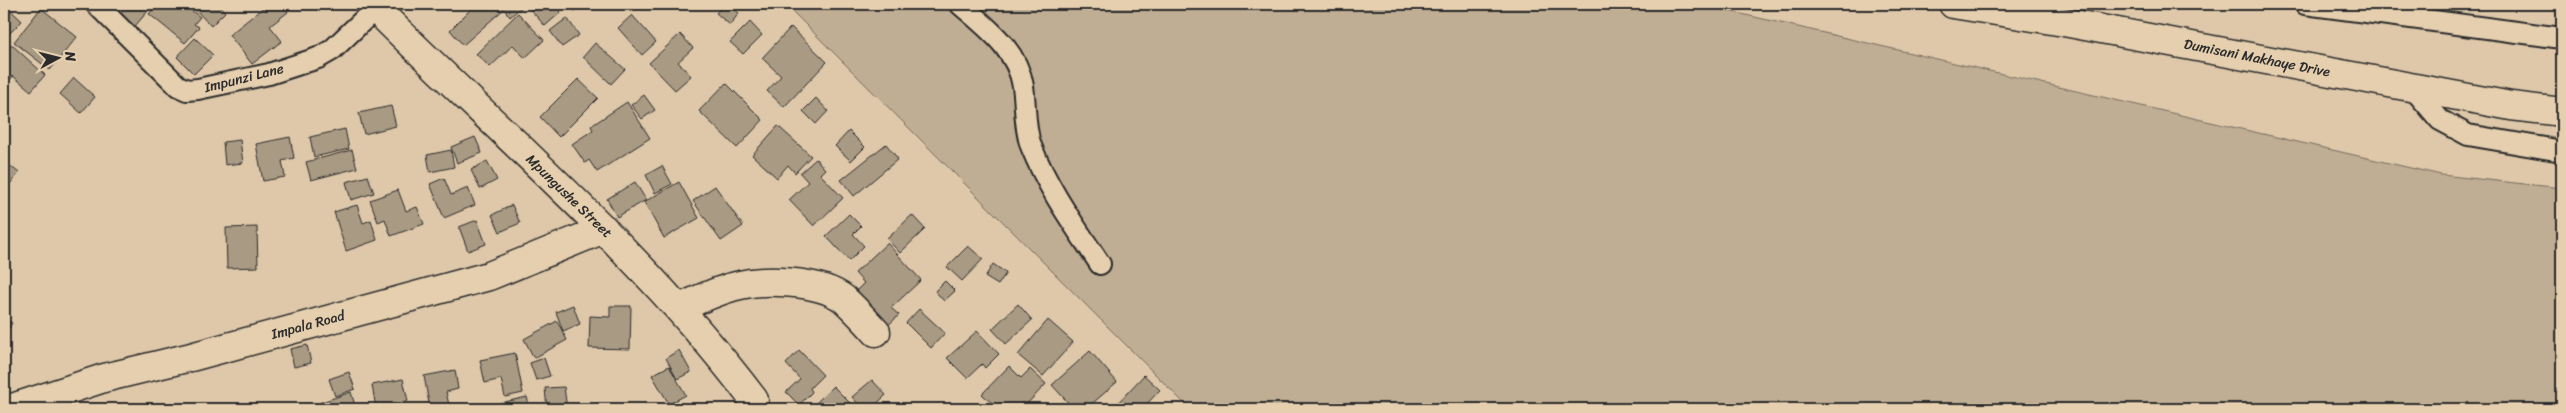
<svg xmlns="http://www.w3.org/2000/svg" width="2566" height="413" viewBox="0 0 2566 413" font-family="Sriracha,sans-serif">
	<rect width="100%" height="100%" fill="#dec8a9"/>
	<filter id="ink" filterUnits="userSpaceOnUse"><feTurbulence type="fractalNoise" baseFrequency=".02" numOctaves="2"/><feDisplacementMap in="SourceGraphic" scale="10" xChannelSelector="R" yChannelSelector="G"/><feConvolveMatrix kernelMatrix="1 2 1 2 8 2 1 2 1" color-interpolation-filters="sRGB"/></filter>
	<g filter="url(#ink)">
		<polygon fill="#c0ae94" stroke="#766c60" points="785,4 1698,4 2441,175 2562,188 2562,409 1190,409"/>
		<g fill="#a99a84" stroke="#2b2b2b">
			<polygon points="4,4 22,21 7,36 4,33"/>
			<polygon points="108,4 154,4 135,26"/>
			<polygon points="157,4 170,4 177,9 183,4 200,17 194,24 199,27 185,43 149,14"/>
			<polygon points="190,4 218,4 225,12 211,26"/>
			<polygon points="268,4 282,4 288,12 270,26 282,41 252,64 229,35"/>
			<polygon points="470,4 522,4 524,5 510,17 504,9 463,45 450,30 473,7"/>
			<polygon points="533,4 554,4 561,12 545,26 529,8"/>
			<polygon points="567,4 582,4 575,11"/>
			<polygon points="724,4 728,4 739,13 730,25 716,13"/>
			<polygon points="41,8 77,37 50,70 14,42"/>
			<polygon points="518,13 544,40 525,58 513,45 490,67 476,54"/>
			<polygon points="632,15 656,42 642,55 618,28"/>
			<polygon points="567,18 579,35 562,47 550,31"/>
			<polygon points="750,22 762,35 743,54 730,42"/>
			<polygon points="791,27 827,62 784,107 767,91 781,76 762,58"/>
			<polygon points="680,34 693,48 678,62 691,76 675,90 649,63"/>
			<polygon points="195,38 213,55 194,74 177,57"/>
			<polygon points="595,43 625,69 611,84 583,57"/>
			<polygon points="11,44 45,75 31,91 13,76 10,80 4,75 4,53"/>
			<polygon points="74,78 95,97 81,113 60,94"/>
			<polygon points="578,79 598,98 559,137 540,117"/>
			<polygon points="726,83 763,120 737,148 699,111"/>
			<polygon points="644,95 655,110 642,119 631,105"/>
			<polygon points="816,98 828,111 816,124 803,111"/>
			<polygon points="627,102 650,138 597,172 589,160 585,163 572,144 593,130 591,126"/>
			<polygon points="391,106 396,126 364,134 359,113"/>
			<polygon points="778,126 811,156 795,173 788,165 777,178 752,155"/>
			<polygon points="345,129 349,149 314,157 310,137"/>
			<polygon points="849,131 865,147 851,161 835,146"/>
			<polygon points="290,137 294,158 282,161 285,177 263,181 256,144"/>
			<polygon points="475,137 482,153 457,163 451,147"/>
			<polygon points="240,140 243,163 225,165 223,142"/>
			<polygon points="886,144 898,159 854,196 841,180"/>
			<polygon points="352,150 357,168 311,180 306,162"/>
			<polygon points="451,150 454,167 430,172 427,155"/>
			<polygon points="816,159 825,169 820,174 843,198 814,226 789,200 808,182 800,173"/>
			<polygon points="4,161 19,173 4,191"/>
			<polygon points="487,161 497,180 480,189 471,170"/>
			<polygon points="662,166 672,184 655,193 646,175"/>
			<polygon points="368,176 374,193 351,200 346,182"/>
			<polygon points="444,178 451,195 468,188 475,205 444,218 430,184"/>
			<polygon points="635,182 646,200 617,217 607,199"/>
			<polygon points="679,182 699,218 664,238 644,202"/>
			<polygon points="715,186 743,226 721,241 693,201"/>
			<polygon points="398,190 406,211 417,207 424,224 391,236 385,219 378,222 370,200"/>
			<polygon points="357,205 363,223 371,220 377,240 346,251 334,212"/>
			<polygon points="512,205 520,223 500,232 492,215"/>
			<polygon points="849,214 861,226 853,234 864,246 849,261 826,236"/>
			<polygon points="912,215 925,229 900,253 887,239"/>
			<polygon points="477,220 486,244 468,251 459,227"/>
			<polygon points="257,227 258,267 227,268 226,228"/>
			<polygon points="887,243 921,280 891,308 899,315 882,331 855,292 864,283 855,273"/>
			<polygon points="968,246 983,259 962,281 947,267"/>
			<polygon points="993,264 1006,273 998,285 985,277"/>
			<polygon points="945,281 955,291 944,301 935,291"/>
			<polygon points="1018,304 1032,320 1006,344 992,329"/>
			<polygon points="573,305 580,324 563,331 556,312"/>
			<polygon points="610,306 631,306 630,349 589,348 590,316 610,317"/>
			<polygon points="919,309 945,333 931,348 906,323"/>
			<polygon points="4,318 12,323 4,336"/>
			<polygon points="1048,320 1073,342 1043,376 1018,355"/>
			<polygon points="557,321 567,340 534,358 524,339"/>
			<polygon points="977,331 999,354 985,368 982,364 967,378 947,358"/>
			<polygon points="307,345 311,363 294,367 290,349"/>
			<polygon points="679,350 691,372 677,379 666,358"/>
			<polygon points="799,350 823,375 810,388 812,392 799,405 786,392 800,379 786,364"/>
			<polygon points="1090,351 1117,382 1086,409 1074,409 1052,385"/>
			<polygon points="515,353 523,393 505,397 501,379 485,383 480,360"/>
			<polygon points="544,358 550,376 536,380 530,363"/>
			<polygon points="669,366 686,395 669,404 652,375"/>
			<polygon points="1009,366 1021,378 1030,369 1046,384 1025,406 1021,403 1015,409 998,409 982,394"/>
			<polygon points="455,370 458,389 446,392 450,409 430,409 424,376"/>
			<polygon points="349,372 355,389 335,396 329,379"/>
			<polygon points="1144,375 1160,390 1142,409 1115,409 1113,408"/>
			<polygon points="403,379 408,401 376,408 372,385"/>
			<polygon points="872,380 886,395 871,409 863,409 852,397"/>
			<polygon points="833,386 856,409 810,409"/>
			<polygon points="564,387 567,409 547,409 545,388"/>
			<polygon points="351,392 356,409 321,409 319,403"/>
			<polygon points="527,397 530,409 473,409"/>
		</g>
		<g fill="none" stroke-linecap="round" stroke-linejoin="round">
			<g stroke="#2b2b2b" stroke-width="24">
				<g id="lane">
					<polyline points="96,4 178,86 187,90 198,89 269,74 318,58 332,50 376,8"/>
					<path d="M960 4C986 27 1017 49 1023 86 1026 106 1024 127 1031 146 1048 189 1075 226 1100 264"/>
					<polyline points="2305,4 2562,38"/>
					<polyline points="2411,86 2440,120 2468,135 2562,151"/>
				</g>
			</g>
			<g stroke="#2b2b2b" stroke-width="31">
				<g id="street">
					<path d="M371 4C501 134 643 253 754 400"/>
					<path d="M679 308C696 301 714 292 732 287 761 278 819 280 844 299 855 309 866 321 876 332"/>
					<polyline points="9,409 104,378 191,357 489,276 604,229"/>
				</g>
			</g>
			<g stroke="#2b2b2b" stroke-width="31">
				<polyline id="primary" points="1953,4 2064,22 2511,106 2562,112"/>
			</g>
			<use href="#lane" stroke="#e5cfae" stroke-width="20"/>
			<use href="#street" stroke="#e5cfae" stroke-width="28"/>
			<use href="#primary" stroke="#e5cfae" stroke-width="28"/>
		</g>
	</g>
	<g text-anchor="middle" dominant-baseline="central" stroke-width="4.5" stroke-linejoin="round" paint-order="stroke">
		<g font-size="14" fill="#2b2b2b" stroke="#e5cfae">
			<text transform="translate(2257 58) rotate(11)">Dumisani Makhaye Drive</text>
			<text transform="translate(244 78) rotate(-14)">Impunzi Lane</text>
			<text transform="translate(569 196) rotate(44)">Mpungushe Street</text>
			<text transform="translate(308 325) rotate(-15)">Impala Road</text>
		</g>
	</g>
	<rect width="2566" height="413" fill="none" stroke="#e5cfae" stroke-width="20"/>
	<rect x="10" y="10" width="2546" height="393" fill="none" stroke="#2b2b2b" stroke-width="2" filter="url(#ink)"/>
	<g transform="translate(58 58) rotate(83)" stroke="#e5cfae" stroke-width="4" paint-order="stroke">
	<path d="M0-4L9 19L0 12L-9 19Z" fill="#2b2b2b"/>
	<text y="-8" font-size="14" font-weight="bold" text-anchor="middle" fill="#2b2b2b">N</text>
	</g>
</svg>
